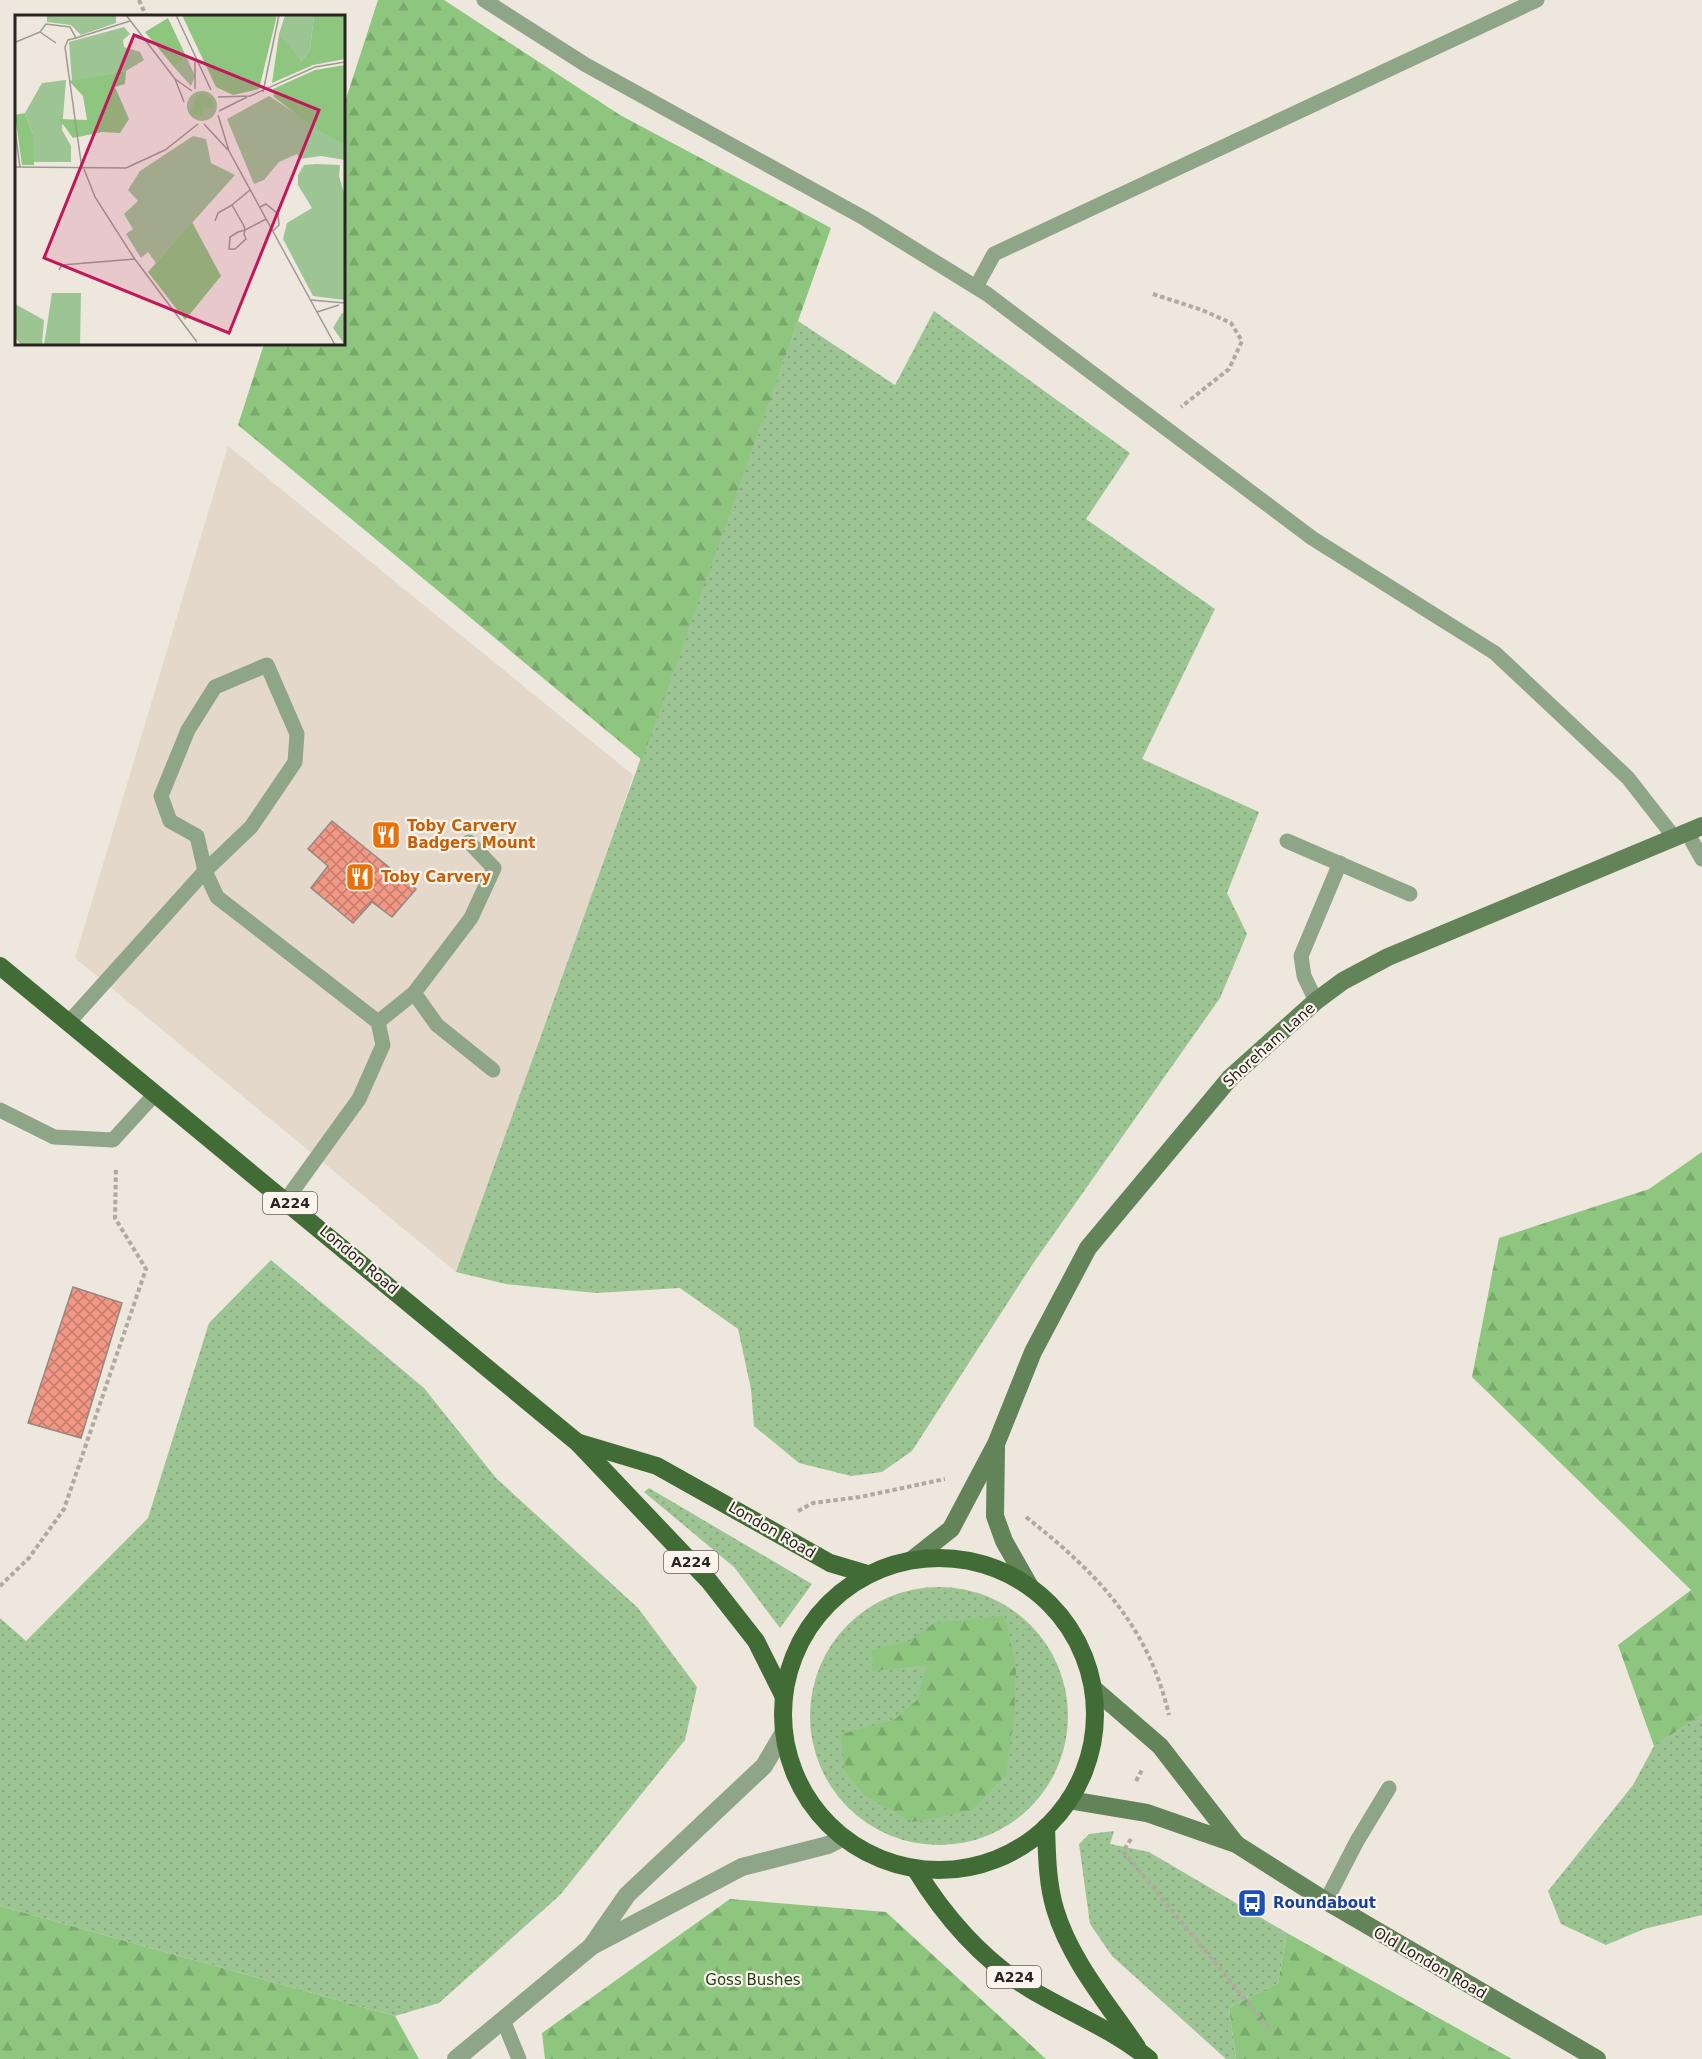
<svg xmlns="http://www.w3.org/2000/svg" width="1702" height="2059" viewBox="0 0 1702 2059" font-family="'DejaVu Sans',sans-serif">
	<defs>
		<pattern id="grass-dots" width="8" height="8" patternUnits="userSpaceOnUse" patternTransform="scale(1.5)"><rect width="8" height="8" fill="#9dc493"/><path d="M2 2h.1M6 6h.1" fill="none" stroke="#87a87e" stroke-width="1.8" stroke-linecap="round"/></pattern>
		<pattern id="forest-firs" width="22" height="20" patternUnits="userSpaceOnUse" patternTransform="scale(1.5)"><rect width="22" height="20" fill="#8ec57f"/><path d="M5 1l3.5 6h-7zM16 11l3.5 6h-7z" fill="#7aa96d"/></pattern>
		<pattern id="building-cross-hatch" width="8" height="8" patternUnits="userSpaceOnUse" patternTransform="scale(1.5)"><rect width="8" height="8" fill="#f19783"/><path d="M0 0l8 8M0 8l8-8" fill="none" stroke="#c37b6b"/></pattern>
	</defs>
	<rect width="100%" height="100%" fill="#eee7de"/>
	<polygon fill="#e4d8cb" points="228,446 633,775 544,1053 456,1272 75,958"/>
	<g fill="url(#grass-dots)">
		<polygon points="934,311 1130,453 1086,519 1215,609 1142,759 1259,812 1227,893 1247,934 1220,998 1032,1265 912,1451 882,1472 851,1476 799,1463 754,1426 751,1389 738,1329 680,1288 596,1293 506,1284 456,1272 798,321 895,385"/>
		<polygon points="271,1260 424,1388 496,1478 638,1608 697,1687 685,1740 560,1895 439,2003 395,2016 0,1906 0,1618 26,1641 148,1518 209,1323"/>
		<polygon points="649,1488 812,1584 780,1628 734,1567 644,1492"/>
		<circle cx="939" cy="1716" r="129"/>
		<polygon points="1702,1715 1702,1915 1644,1929 1606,1945 1561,1924 1548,1891 1633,1785 1654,1746"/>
		<polygon points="1114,1831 1110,1844 1149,1852 1287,1933 1278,1983 1229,2008 1236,2059 1226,2059 1112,1956 1090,1924 1079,1844 1089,1834"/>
	</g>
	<g fill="url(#forest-firs)">
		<polygon points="378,0 444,0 620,115 831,228 642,760 238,425 264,344 344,344 344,105"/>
		<polygon points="1702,1152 1702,1715 1654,1746 1618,1645 1691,1590 1472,1377 1499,1238 1649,1189"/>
		<polygon points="1005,1616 1016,1669 1014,1717 1006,1775 972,1810 913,1822 864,1795 844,1770 841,1734 894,1720 917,1700 927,1665 873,1671 872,1650 910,1641 934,1623"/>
		<polygon points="730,1899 886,1912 1046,2059 545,2059 542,2033"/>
		<polygon points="0,1906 395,2016 419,2059 0,2059"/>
		<polygon points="1287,1933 1512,2059 1236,2059 1229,2008 1278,1983"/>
	</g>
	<g fill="url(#building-cross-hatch)" stroke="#938986" stroke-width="1.5">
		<polygon points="332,821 416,889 392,917 372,902 353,923 311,888 328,866 308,849"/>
		<polygon points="73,1287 122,1303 81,1438 28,1423"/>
	</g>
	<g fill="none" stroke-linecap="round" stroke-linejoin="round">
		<g stroke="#afa9a2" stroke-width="4" stroke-dasharray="4.5 3" stroke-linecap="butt">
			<polyline points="139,0 146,16"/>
			<polyline points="1153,294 1202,310 1231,323 1242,341 1229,369 1181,407"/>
			<polyline points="798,1511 813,1503 860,1497 945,1479"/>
			<path d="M1026 1517C1097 1573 1148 1625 1169 1715"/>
			<polyline points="0,1586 29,1558 64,1509 146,1269 115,1218 116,1167"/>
			<polyline points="1136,1781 1143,1768"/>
			<polyline points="1131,1839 1123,1851 1272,2032"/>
		</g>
		<g stroke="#8ea587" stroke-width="15">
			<polyline points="484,0 586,65 864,218 987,294 1312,538 1495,653 1628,778 1674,837"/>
			<polyline points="976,287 994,254 1537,0"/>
			<polyline points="1687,832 1702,859"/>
			<polyline points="1287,841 1410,894"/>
			<polyline points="414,993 437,1025 493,1070"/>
			<polyline points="1316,1001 1304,976 1301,956 1340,863"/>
			<polyline points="69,1022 205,871 251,827 295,762 297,734 267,665 215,687 188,730 161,796 170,821 197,836 205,871 217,897 378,1022 383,1045 359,1099 286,1200"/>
			<polyline points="378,1022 414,993 471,918 494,868 469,842"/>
			<polyline points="0,1110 54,1137 113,1140 156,1093"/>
			<polyline points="1326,1901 1357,1841 1389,1788"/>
			<polyline points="503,2020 519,2059"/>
		</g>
		<g stroke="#8ea587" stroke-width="18">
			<polyline points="593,1944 627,1895 764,1766 784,1732"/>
			<polyline points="456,2059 592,1946 742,1867 828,1845 838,1840"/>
		</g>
		<g stroke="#628458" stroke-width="18">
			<polyline points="996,1448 995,1516 1004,1541 1029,1585"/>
			<polyline points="913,1559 951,1529 996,1444 1033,1352 1088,1248 1230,1078 1316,1001 1343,981 1388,957 1702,826"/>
			<polyline points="1094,1689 1160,1746 1236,1844"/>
			<polyline points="1069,1800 1147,1813 1236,1844 1326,1901 1597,2059"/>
		</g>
		<g stroke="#426c35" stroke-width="18">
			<polyline points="0,966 578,1443 709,1581 756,1641 784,1697"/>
			<polyline points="580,1443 657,1466 830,1563 867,1574"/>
			<circle cx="939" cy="1714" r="156"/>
			<path d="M1046 1827C1047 1854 1047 1882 1055 1909 1070 1960 1108 2004 1137 2047"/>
			<path d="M916 1870C944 1916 983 1961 1030 1989 1068 2012 1114 2030 1149 2059"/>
		</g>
	</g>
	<defs>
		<g id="restaurant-square" transform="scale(1.5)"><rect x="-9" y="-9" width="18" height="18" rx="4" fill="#e8710a" stroke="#fbf4ec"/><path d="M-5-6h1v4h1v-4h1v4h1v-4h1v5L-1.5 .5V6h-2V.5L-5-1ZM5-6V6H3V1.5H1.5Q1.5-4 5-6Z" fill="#fff"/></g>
		<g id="bus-square" transform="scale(1.5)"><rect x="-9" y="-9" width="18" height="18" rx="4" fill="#1a4fb4" stroke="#fbf4ec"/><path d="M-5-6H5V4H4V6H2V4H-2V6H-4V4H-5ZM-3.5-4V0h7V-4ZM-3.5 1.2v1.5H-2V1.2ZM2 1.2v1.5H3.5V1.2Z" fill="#fff"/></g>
	</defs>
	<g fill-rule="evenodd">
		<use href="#restaurant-square" x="386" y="835"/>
		<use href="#restaurant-square" x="360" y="877"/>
		<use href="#bus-square" x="1252" y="1903"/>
	</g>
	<g text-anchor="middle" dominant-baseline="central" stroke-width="4.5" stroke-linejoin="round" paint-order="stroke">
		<g fill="#fbf4ec" stroke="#67625e" stroke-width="1.5">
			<rect x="263" y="1192" width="54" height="22" rx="4.5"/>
			<rect x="664" y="1551" width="54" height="22" rx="4.5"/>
			<rect x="987" y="1966" width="54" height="22" rx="4.5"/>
		</g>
		<g font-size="14" font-weight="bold" fill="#272421">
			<text x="290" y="1203">A224</text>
			<text x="691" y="1562">A224</text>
			<text x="1014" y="1977">A224</text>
		</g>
		<g font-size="15" font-weight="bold" fill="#c56008" stroke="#fbf4ec" text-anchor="start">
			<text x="407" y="826">Toby Carvery<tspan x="407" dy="17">Badgers Mount</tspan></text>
			<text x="381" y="877">Toby Carvery</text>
		</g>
		<g font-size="15" fill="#272421" stroke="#fbf4ec">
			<text transform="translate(1269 1045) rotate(-42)">Shoreham Lane</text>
			<text transform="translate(359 1260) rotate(40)">London Road</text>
			<text transform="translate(772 1530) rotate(30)">London Road</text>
			<text transform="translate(1430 1963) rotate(30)">Old London Road</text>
		</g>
		<g font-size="15" font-weight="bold" fill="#164399" stroke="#fbf4ec" text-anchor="start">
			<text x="1273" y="1903">Roundabout</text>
		</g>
		<g font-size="15" fill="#1f4415" stroke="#fbf4ec">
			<text x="753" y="1980">Goss Bushes</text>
		</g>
	</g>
	<g transform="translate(15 15)">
		<rect width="330" height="330" fill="#eee7de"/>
		<path d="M32 0H99L101 1V8L66 20 56 10 32 7ZM270 0H299L295 35 285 47 264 19ZM109 12 115 19 108 25 109 32 125 37 129 45 111 56 57 66 54 27ZM170 39 180 61 176 71 159 52 168 46ZM51 65 47 115 56 131V147H18V119L10 98 27 68ZM172 91a15 15 0 1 1 30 0a15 15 0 1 1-30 0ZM254 81 330 130V145L306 141 285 144 282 139 264 147 249 165 239 169 212 104ZM178 121 191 124 196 148 220 160 141 248 133 237 126 243 111 219 118 214 109 199 123 186 113 175 125 156ZM302 149 325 150 324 161 330 181V285L298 281 268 224 272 208 297 193 283 170V160L289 150ZM37 278H66L65 330H29ZM0 289 29 305 27 330H6L0 322ZM327 298 330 299V330L318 313Z" fill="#9dc493"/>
		<path d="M167 0H262L244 74 218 80 201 72ZM299 0H330V44L298 50 257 68 264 19 286 46 295 35ZM153 3 170 39 168 46 159 52 130 17ZM330 50V130L297 111 259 82 258 74 300 55ZM111 56 110 69 100 72 114 104 105 118 87 117 58 123 44 104 72 105 68 81 54 66ZM188 79 198 85V93H189L186 97 191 101 175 99 182 81ZM10 98 18 119 19 150H7L0 100ZM177 207 206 261 170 305 133 257Z" fill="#8ec57f"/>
		<path fill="none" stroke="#9e9992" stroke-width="1.5" d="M111 0 160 64 177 76M161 0 196 75M25 17 41 28M61 23 53 25 50 32 67 154M1 27 25 17 31 9 55 12 61 23 115 6M160 64 169 87M180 74V47M248 77 264 0M203 82 235 81 300 52 330 47M204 96 232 82M203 100 214 136 320 330M189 109 213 135M0 115 5 152M0 152 111 153 150 135 183 109M69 154 80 182 119 243 182 327M235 175 217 190 229 211 230 215 229 219 231 224 220 234H214L215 222 223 217 230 215 251 204M245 192 251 189 263 199 264 210 258 216M200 206 203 198 217 190M44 255 47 250 120 244M296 285 330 288M302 297 324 290"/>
		<path fill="#c2185b" fill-opacity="0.15" stroke="#c2185b" stroke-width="3" d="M119 20 304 95 214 318 29 243Z"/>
		<rect width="330" height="330" fill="none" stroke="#272421" stroke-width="3"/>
	</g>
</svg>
